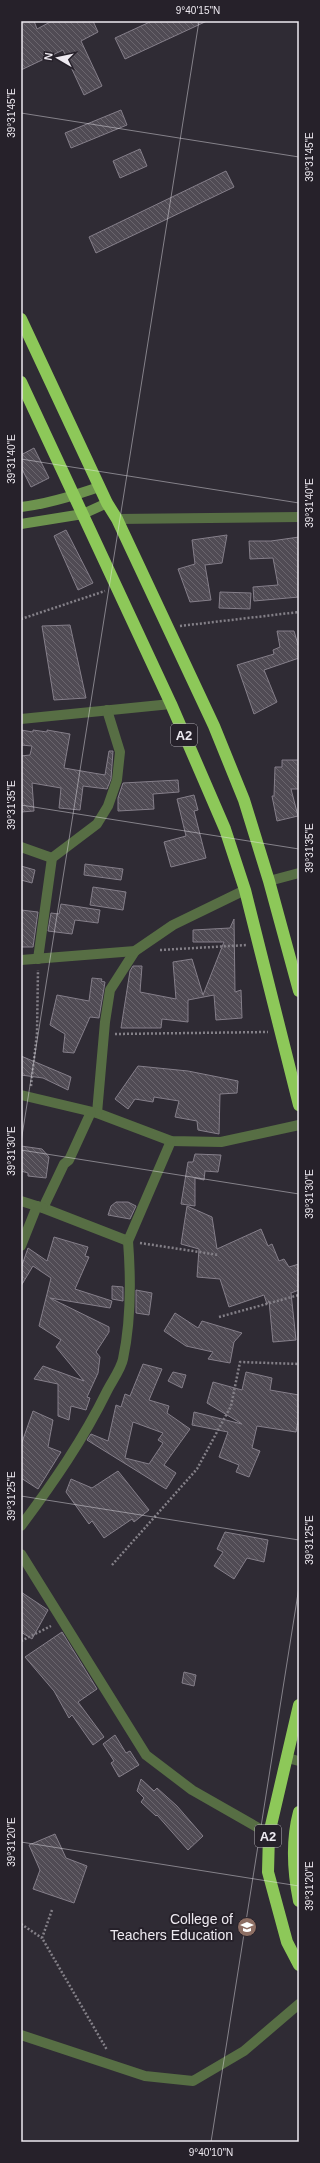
<svg xmlns="http://www.w3.org/2000/svg" width="320" height="2163" viewBox="0 0 320 2163" font-family="Arial,sans-serif">
	<defs>
		<pattern id="building-back-hatch" width="6" height="6" patternUnits="userSpaceOnUse"><rect width="6" height="6" fill="#504b54"/><path d="M-1 5l2 2M0 0l6 6M5-1l2 2" fill="none" stroke="#6a656d"/></pattern>
	</defs>
	<rect width="100%" height="100%" fill="#2f2b34"/>
	<g fill="url(#building-back-hatch)" stroke="#857f8a" fill-rule="evenodd">
		<polygon points="21,21 34,21 37,29 52,21 93,21 98,32 81,41 102,86 84,95 63,50 21,70"/>
		<polygon points="152,21 207,21 125,59 115,38"/>
		<polygon points="121,110 127,125 71,148 65,133"/>
		<polygon points="140,149 147,166 120,178 113,161"/>
		<polygon points="226,171 234,187 96,253 89,237"/>
		<polygon points="34,448 49,478 31,487 21,467 21,455"/>
		<polygon points="66,530 93,583 78,590 54,536"/>
		<polygon points="227,535 222,563 205,565 211,600 190,602 178,569 195,564 192,540"/>
		<polygon points="299,537 299,597 254,601 253,587 278,585 273,558 250,559 249,541 271,541"/>
		<polygon points="220,592 251,593 250,609 219,608"/>
		<polygon points="70,625 86,698 54,700 42,626"/>
		<polygon points="277,631 294,631 299,648 299,658 264,670 277,702 254,714 237,665 274,654 273,650 280,647"/>
		<polygon points="21,730 33,732 33,730 47,732 47,730 70,734 64,768 105,775 109,751 113,751 111,779 107,789 83,786 80,810 59,808 61,788 32,783 34,811 21,812 21,756 30,755 32,746 21,745"/>
		<polygon points="282,760 299,760 299,789 291,789 298,816 277,821 272,796 274,796 275,767 282,767"/>
		<polygon points="178,780 179,792 153,794 154,809 118,811 118,798 123,783"/>
		<polygon points="194,795 198,810 194,811 206,858 171,867 164,842 186,836 177,799"/>
		<polygon points="85,864 123,869 121,880 84,875"/>
		<polygon points="21,866 35,870 32,883 21,880"/>
		<polygon points="93,887 126,892 123,910 90,905"/>
		<polygon points="61,904 100,910 98,923 75,920 72,934 48,931 51,913 59,914"/>
		<polygon points="21,910 38,912 33,947 21,947"/>
		<polygon points="234,919 235,992 241,990 242,1018 216,1020 214,995 188,1000 188,1022 162,1019 161,1028 121,1028 130,971 133,966 142,966 140,992 176,999 173,962 192,959 203,995 224,942 193,942 193,930 230,928"/>
		<polygon points="92,978 102,979 101,981 105,982 99,1018 90,1017 74,1053 63,1052 65,1034 50,1025 57,995 89,1001"/>
		<polygon points="21,1056 71,1077 68,1090 43,1078 21,1075"/>
		<polygon points="138,1066 188,1071 238,1081 237,1093 220,1094 219,1134 198,1130 197,1121 175,1117 179,1101 154,1097 153,1102 135,1099 128,1109 115,1099"/>
		<polygon points="21,1146 42,1149 49,1157 46,1178 28,1176 28,1173 21,1171"/>
		<polygon points="195,1154 221,1155 218,1172 205,1171 204,1180 195,1178 195,1206 181,1204 188,1162 193,1162"/>
		<polygon points="116,1202 128,1202 136,1206 130,1219 108,1215 111,1206"/>
		<polygon points="187,1206 212,1217 217,1249 261,1229 268,1246 272,1244 279,1261 284,1259 289,1267 299,1264 299,1290 291,1293 296,1340 273,1342 269,1301 267,1304 264,1295 229,1307 220,1279 197,1277 199,1249 181,1244"/>
		<polygon points="54,1237 88,1247 85,1256 89,1257 75,1289 112,1301 110,1308 50,1298 109,1327 109,1332 96,1352 100,1357 98,1373 87,1397 90,1398 86,1410 71,1406 69,1420 58,1416 58,1384 34,1379 43,1366 84,1381 56,1347 61,1340 39,1326 51,1278 33,1266 21,1286 21,1268 28,1248 47,1261"/>
		<polygon points="112,1286 123,1287 123,1301 112,1299"/>
		<polygon points="136,1290 152,1293 149,1315 136,1313"/>
		<polygon points="175,1313 198,1328 202,1321 242,1333 234,1342 230,1363 208,1359 213,1352 186,1346 164,1331"/>
		<path d="M143 1364 162 1369 149 1400 169 1406 167 1413 190 1429 164 1465 176 1473 166 1489 87 1440 91 1434 108 1441 116 1405 121 1407 125 1394 130 1396ZM133 1422 163 1433 158 1440 163 1443 149 1464 125 1458Z"/>
		<polygon points="173,1372 186,1375 182,1388 168,1381"/>
		<polygon points="246,1372 272,1378 270,1390 299,1395 299,1416 296,1432 257,1426 252,1448 260,1451 249,1477 236,1472 239,1465 219,1457 228,1432 192,1425 194,1412 242,1424 207,1403 213,1382 242,1390"/>
		<polygon points="33,1411 53,1420 48,1447 61,1452 38,1489 21,1478 21,1445"/>
		<polygon points="118,1471 149,1510 134,1522 132,1519 104,1538 92,1521 89,1524 66,1492 71,1479 92,1488"/>
		<polygon points="225,1532 268,1540 264,1562 247,1558 234,1579 214,1566 223,1552 217,1549"/>
		<polygon points="21,1592 48,1610 32,1639 21,1632"/>
		<polygon points="62,1632 97,1689 78,1702 104,1737 93,1745 72,1715 69,1718 54,1691 25,1657"/>
		<polygon points="184,1672 196,1675 194,1686 182,1683"/>
		<polygon points="115,1735 126,1753 130,1751 139,1765 119,1777 111,1763 114,1761 103,1744"/>
		<polygon points="141,1779 154,1791 157,1788 177,1806 203,1836 188,1850 157,1815 156,1816 141,1802 144,1798 137,1791"/>
		<polygon points="55,1834 66,1858 87,1866 74,1903 33,1889 40,1870 29,1845"/>
	</g>
	<g fill="none" stroke-linecap="round" stroke-linejoin="round">
		<g stroke="#848088" stroke-width="2.5" stroke-dasharray="2 2" stroke-linecap="butt">
			<polyline points="21,619 105,591"/>
			<polyline points="180,626 299,612"/>
			<polyline points="160,950 247,945"/>
			<polyline points="115,1034 268,1032"/>
			<polyline points="31,1086 37,1033 38,970"/>
			<polyline points="140,1243 219,1255"/>
			<polyline points="219,1317 299,1295"/>
			<polyline points="112,1565 197,1469 231,1406 240,1362 299,1364"/>
			<polyline points="21,1641 51,1626"/>
			<polyline points="52,1910 42,1938 107,2050"/>
			<polyline points="21,1924 42,1938"/>
		</g>
		<g stroke="#576e44" stroke-width="10">
			<polyline points="117,519 299,517"/>
			<polyline points="21,719 171,704"/>
			<polyline points="21,847 52,858"/>
			<polyline points="269,881 299,873"/>
			<polyline points="135,951 110,990 105,1022 97,1113 171,1141 221,1142 299,1125"/>
			<polyline points="38,959 52,858 97,824 108,806 117,780 120,752 107,710"/>
			<polyline points="21,960 135,951 173,925 245,890"/>
			<polyline points="21,1095 97,1113"/>
			<polyline points="91,1112 69,1160 64,1164 43,1208 128,1241 171,1141"/>
			<polyline points="21,1201 43,1208"/>
			<polyline points="21,1246 37,1206"/>
			<path d="M21 1526C53 1483 83 1440 107 1391 112 1381 121 1369 123 1359 131 1321 131 1279 128 1241"/>
			<polyline points="21,1554 146,1755 192,1790 269,1834"/>
			<polyline points="287,1758 299,1761"/>
			<polyline points="21,2035 145,2076 193,2081 244,2051 299,2004"/>
		</g>
		<g stroke="#6d934e" stroke-width="10">
			<path d="M21 507C48 504 73 496 99 487"/>
			<polyline points="21,524 83,514 107,503"/>
		</g>
		<g stroke="#8dc859" stroke-width="12">
			<polyline points="21,319 107,503 117,519 214,726 244,800 269,881 299,991"/>
			<polyline points="21,382 171,704 225,829 245,890 299,1105"/>
			<polyline points="299,1705 269,1834 268,1872 287,1942 299,1965"/>
			<path d="M299 1812C291 1842 293 1871 299 1901"/>
		</g>
	</g>
	<path fill="none" stroke="#eeeaf1" stroke-width="1" stroke-opacity="0.45" d="M21 113 299 157M21 459 299 503M21 805 299 849M21 1142 199 21M21 1150 299 1194M21 1496 299 1540M21 1842 299 1886M211 2142 299 1587"/>
	<defs>
		<g id="university-disc" transform="scale(1)"><circle r="9.5" fill="#8d6e63" stroke="#26212a"/><path d="M0-5L7-2L0 1L-7-2ZM-4 1L0 2.5L4 1V4Q0 6-4 4Z" fill="#fff"/></g>
	</defs>
	<g fill-rule="evenodd">
		<use href="#university-disc" x="247" y="1927"/>
	</g>
	<g text-anchor="middle" dominant-baseline="central" stroke-width="4" stroke-linejoin="round" paint-order="stroke">
		<g fill="#26212a" stroke="#b2aeb5" stroke-width="1">
			<rect x="171" y="724" width="26" height="22" rx="3"/>
			<rect x="255" y="1825" width="26" height="22" rx="3"/>
		</g>
		<g font-size="13" font-weight="bold" fill="#eeeaf1">
			<text x="184" y="735">A2</text>
			<text x="268" y="1836">A2</text>
		</g>
		<g font-size="14" fill="#eeeaf1" stroke="#26212a" text-anchor="end">
			<text x="233" y="1919">College of<tspan x="233" dy="16">Teachers Education</tspan></text>
		</g>
	</g>
	<rect width="320" height="2163" fill="none" stroke="#26212a" stroke-width="44"/>
	<g transform="translate(58 58) rotate(279)" stroke="#26212a" stroke-width="3" paint-order="stroke">
	<path d="M0-3L7 15L0 10L-7 15Z" fill="#eeeaf1"/>
	<text y="-6" font-size="11" font-weight="bold" text-anchor="middle" fill="#eeeaf1">N</text>
	</g>
	<rect x="22" y="22" width="276" height="2119" fill="none" stroke="#eeeaf1" stroke-width="1.5"/>
	<g font-size="10" text-anchor="middle" fill="#eeeaf1">
		<text x="198" y="14">9°40'15"N</text>
		<text transform="translate(11 113) rotate(-90)" y="4">39°31'45"E</text>
		<text transform="translate(309 157) rotate(-90)" y="4">39°31'45"E</text>
		<text transform="translate(11 459) rotate(-90)" y="4">39°31'40"E</text>
		<text transform="translate(309 503) rotate(-90)" y="4">39°31'40"E</text>
		<text transform="translate(11 805) rotate(-90)" y="4">39°31'35"E</text>
		<text transform="translate(309 848) rotate(-90)" y="4">39°31'35"E</text>
		<text transform="translate(11 1151) rotate(-90)" y="4">39°31'30"E</text>
		<text transform="translate(309 1194) rotate(-90)" y="4">39°31'30"E</text>
		<text transform="translate(11 1496) rotate(-90)" y="4">39°31'25"E</text>
		<text transform="translate(309 1540) rotate(-90)" y="4">39°31'25"E</text>
		<text transform="translate(11 1842) rotate(-90)" y="4">39°31'20"E</text>
		<text transform="translate(309 1886) rotate(-90)" y="4">39°31'20"E</text>
		<text x="211" y="2156">9°40'10"N</text>
	</g>
</svg>
